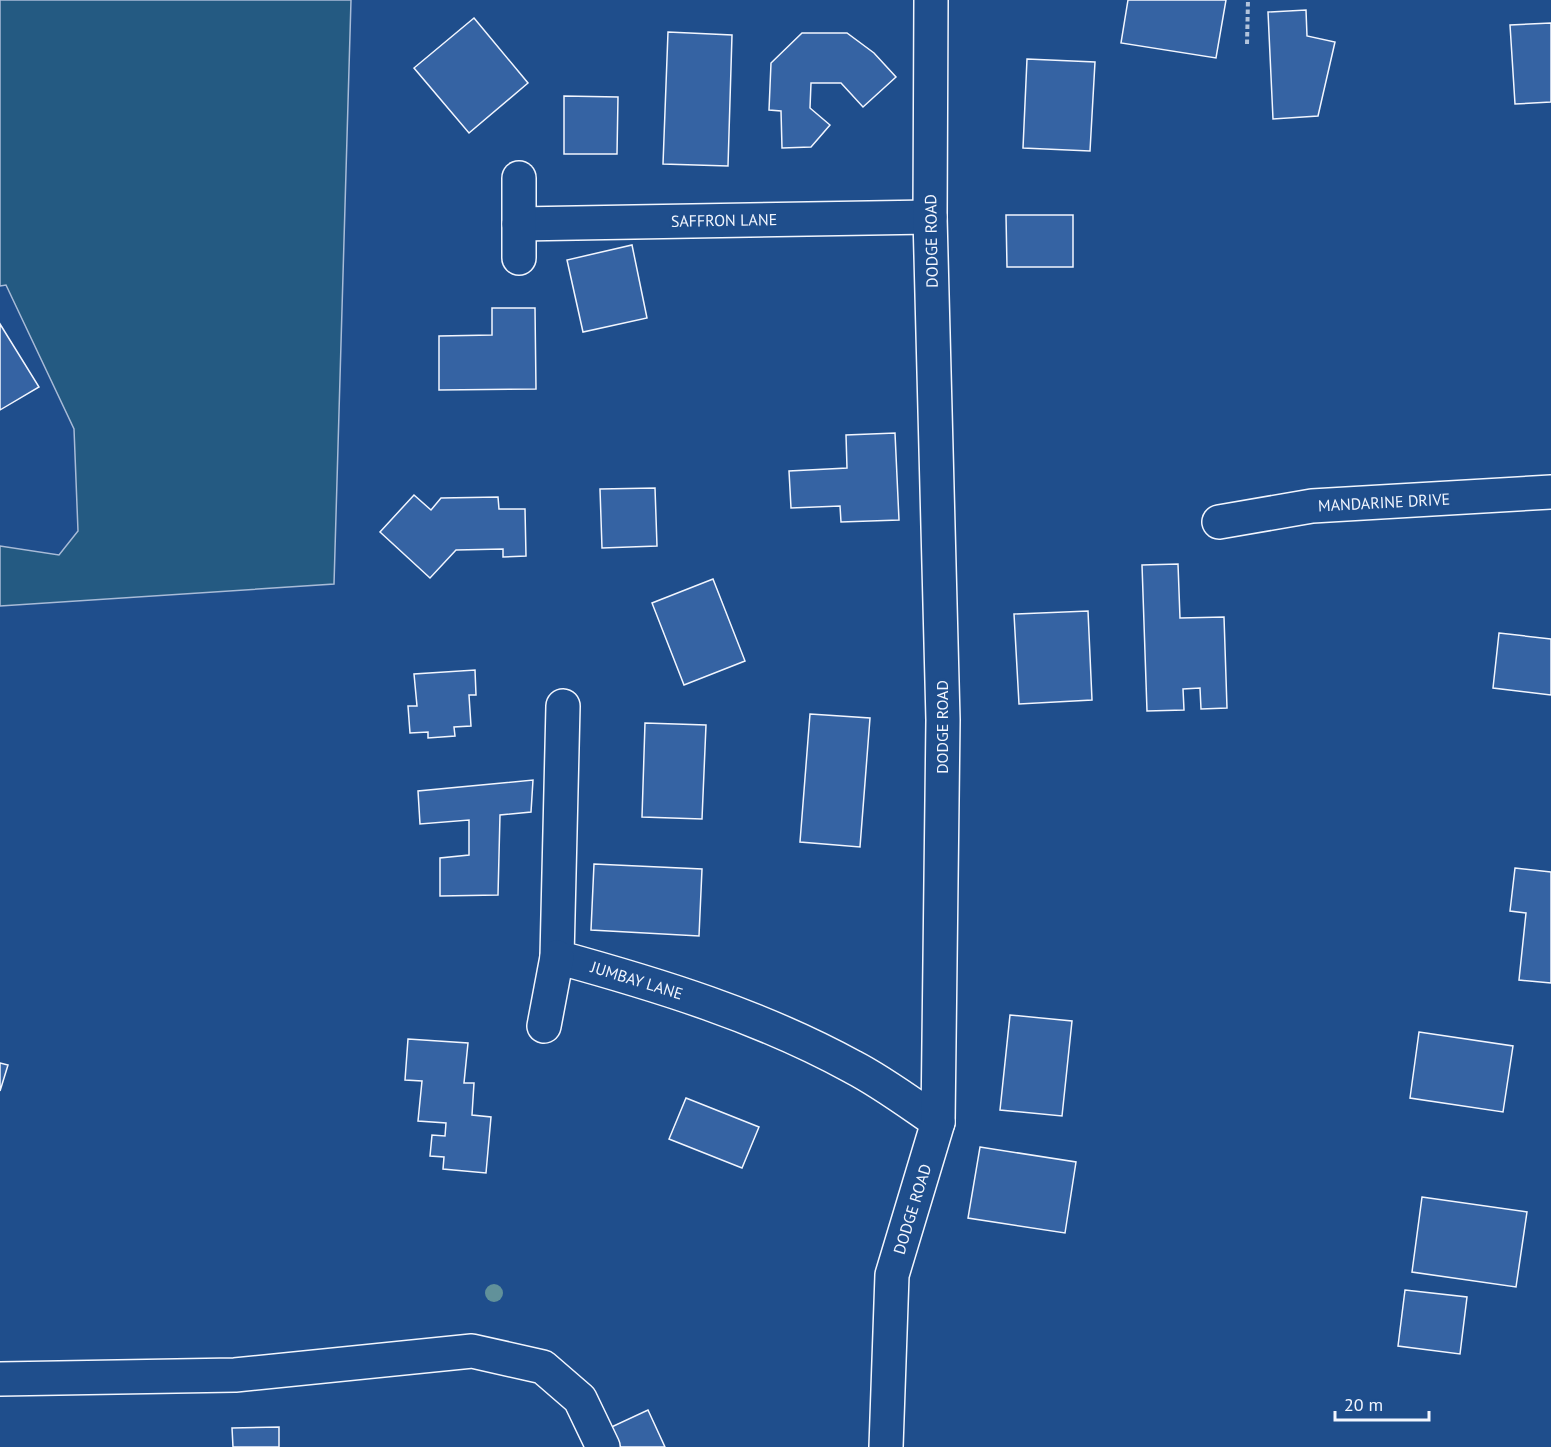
<svg xmlns="http://www.w3.org/2000/svg" width="1551" height="1447" viewBox="0 0 1551 1447" font-family="'PT Sans',sans-serif">
	<rect width="100%" height="100%" fill="#1f4e8c"/>
	<polygon fill="#245a82" stroke="#a8bbd7" stroke-width="1.5" points="0,0 351,0 334,584 0,606 0,546 59,555 78,531 74,429 6,285 0,286"/>
	<g fill="#3563a3" stroke="#f2f6ff" stroke-width="1.5">
		<polygon points="1128,0 1226,0 1216,58 1121,43"/>
		<polygon points="1306,10 1307,36 1335,42 1318,116 1273,119 1268,12"/>
		<polygon points="474,18 528,83 469,133 414,68"/>
		<polygon points="1551,23 1551,102 1515,104 1510,25"/>
		<polygon points="668,32 732,35 728,166 663,164"/>
		<polygon points="802,33 847,33 874,53 896,77 863,107 841,83 811,83 810,108 830,125 811,147 782,148 781,111 769,110 771,63"/>
		<polygon points="1027,59 1095,62 1090,151 1023,148"/>
		<polygon points="564,96 618,97 617,154 564,154"/>
		<polygon points="1006,215 1073,215 1073,267 1007,267"/>
		<polygon points="632,245 647,318 583,332 567,260"/>
		<polygon points="492,308 535,308 536,389 439,390 439,336 492,335"/>
		<polygon points="0,324 39,387 0,410"/>
		<polygon points="895,433 899,520 841,522 840,506 791,508 789,471 847,468 846,435"/>
		<polygon points="655,488 657,546 602,548 600,489"/>
		<polygon points="414,495 431,510 441,498 498,497 499,509 525,509 526,556 503,557 503,549 456,550 430,578 380,532"/>
		<polygon points="1178,564 1180,618 1224,617 1227,708 1201,709 1200,688 1183,689 1184,710 1147,711 1142,565"/>
		<polygon points="713,579 745,661 684,685 652,603"/>
		<polygon points="1088,611 1092,700 1019,704 1014,614"/>
		<polygon points="1499,633 1551,639 1551,695 1493,688"/>
		<polygon points="475,670 476,695 469,695 471,726 454,727 455,736 428,738 428,732 410,733 408,706 417,706 414,674"/>
		<polygon points="810,714 870,718 860,847 800,842"/>
		<polygon points="645,723 706,725 702,819 642,817"/>
		<polygon points="533,780 531,812 500,815 498,895 440,896 440,858 469,855 469,820 420,824 418,791"/>
		<polygon points="594,864 702,869 699,936 591,930"/>
		<polygon points="1515,868 1551,872 1551,983 1519,980 1526,913 1510,911"/>
		<polygon points="1010,1015 1072,1021 1062,1116 1000,1110"/>
		<polygon points="1419,1032 1513,1046 1503,1112 1410,1098"/>
		<polygon points="408,1039 468,1043 464,1083 474,1083 472,1115 491,1117 486,1173 443,1169 444,1157 430,1156 432,1135 445,1136 446,1123 418,1121 422,1081 405,1080"/>
		<polygon points="0,1063 8,1065 0,1091"/>
		<polygon points="686,1098 759,1127 742,1168 669,1139"/>
		<polygon points="980,1147 1076,1162 1065,1233 968,1218"/>
		<polygon points="1422,1197 1527,1212 1516,1287 1412,1272"/>
		<polygon points="1405,1290 1467,1297 1460,1354 1398,1346"/>
		<polygon points="648,1410 665,1447 621,1447 605,1430"/>
		<polygon points="279,1427 279,1447 233,1447 232,1428"/>
	</g>
	<g fill="none" stroke-linecap="round" stroke-linejoin="round">
		<g stroke="#f2f6ff" stroke-width="36">
			<g id="minor">
				<polyline points="519,224 930,217"/>
				<polyline points="519,258 519,178"/>
				<polyline points="1219,522 1312,506 1551,492"/>
				<path d="M563 706 557 957C659 985 760 1016 853 1067 882 1082 910 1103 938 1122"/>
				<polyline points="544,1026 557,957"/>
				<polyline points="0,1379 235,1375 472,1351 543,1367 580,1399 603,1447"/>
				<polyline points="886,1447 892,1275 938,1122 943,720 930,217 931,0"/>
			</g>
		</g>
		<polyline stroke="#b3c4dc" stroke-width="4" stroke-dasharray="4.5 3" stroke-linecap="butt" points="1247,44 1248,0"/>
		<use href="#minor" stroke="#1f4e8c" stroke-width="33"/>
	</g>
	<circle fill="#61919a" cx="494" cy="1293" r="9"/>
	<g text-anchor="middle" dominant-baseline="central" stroke-width="4.5" stroke-linejoin="round" paint-order="stroke">
		<g font-size="16" fill="#f2f6ff" stroke="#1f4e8c">
			<text transform="translate(724 220) rotate(-1)">SAFFRON LANE</text>
			<text transform="translate(931 241) rotate(-91)">DODGE ROAD</text>
			<text transform="translate(1384 502) rotate(-3)">MANDARINE DRIVE</text>
			<text transform="translate(942 727) rotate(-90)">DODGE ROAD</text>
			<text transform="translate(637 980) rotate(17)">JUMBAY LANE</text>
			<text transform="translate(912 1209) rotate(-73)">DODGE ROAD</text>
		</g>
	</g>
	<path d="M1335 1411v9h94v-9" fill="none" stroke="#f2f6ff" stroke-width="3"/>
	<text x="1344" y="1411" font-size="18" fill="#f2f6ff" stroke="#1f4e8c" stroke-width="4.5" paint-order="stroke">20 m</text>
</svg>
